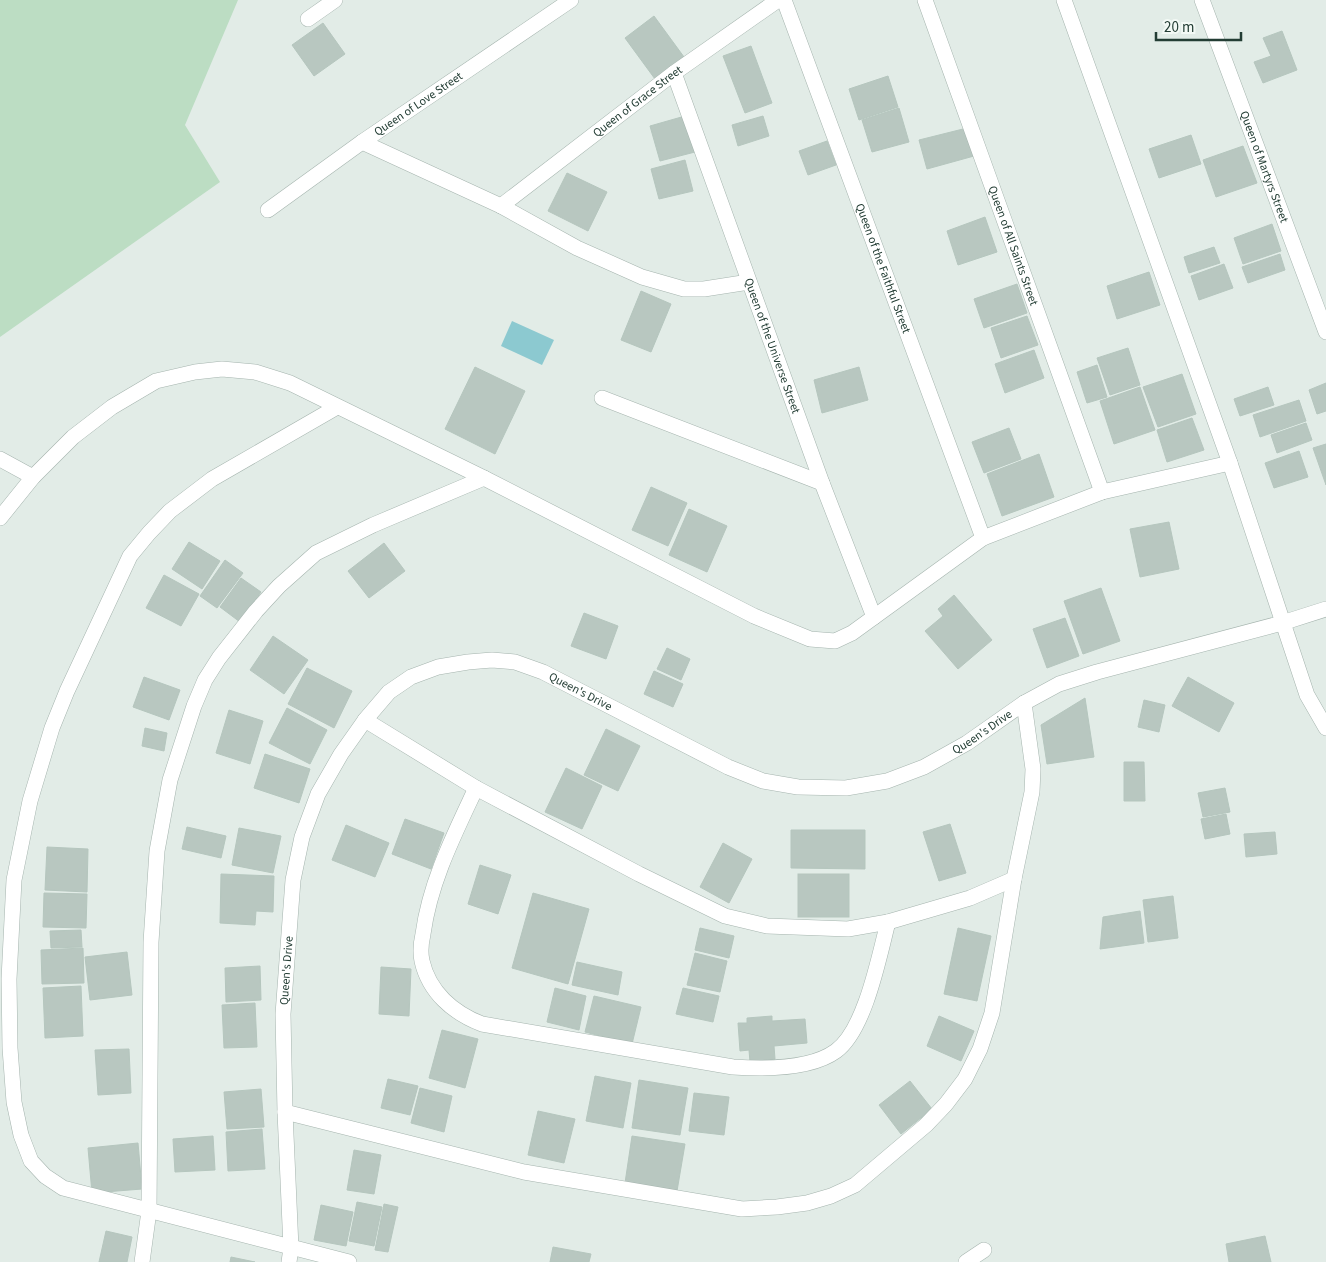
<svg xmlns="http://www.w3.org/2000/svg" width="1326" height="1262" viewBox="0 0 1326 1262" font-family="'Source Sans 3',sans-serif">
	<rect width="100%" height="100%" fill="#e2ece7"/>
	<polygon fill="#bcddc3" points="0,0 238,0 185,125 220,182 0,337"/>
	<polygon fill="#8cc9d0" points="512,321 554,340 542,365 501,346"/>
	<g fill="#b8c7c0" stroke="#b5c6be">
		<polygon points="654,16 684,57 655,79 625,38"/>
		<polygon points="323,23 345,54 314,76 292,45"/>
		<polygon points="1282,31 1297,70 1263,83 1254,62 1271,56 1263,38"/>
		<polygon points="751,46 772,103 745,113 723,56"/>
		<polygon points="888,76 898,107 859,120 849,89"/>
		<polygon points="899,108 909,142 872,152 862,120"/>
		<polygon points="685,116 695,152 660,161 650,126"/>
		<polygon points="763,116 769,136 738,146 732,125"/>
		<polygon points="967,128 974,156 927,169 919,140"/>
		<polygon points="1191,135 1201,164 1159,178 1149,149"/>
		<polygon points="827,141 836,165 808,175 799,151"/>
		<polygon points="1243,146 1257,183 1216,197 1203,160"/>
		<polygon points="685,160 693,191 659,199 651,169"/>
		<polygon points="567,173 607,192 588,231 548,211"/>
		<polygon points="985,217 997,252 958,265 947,231"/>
		<polygon points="1272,224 1281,251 1243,264 1234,238"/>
		<polygon points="1214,247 1220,263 1189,273 1184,257"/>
		<polygon points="1280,254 1285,270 1248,283 1242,267"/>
		<polygon points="1224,264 1233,288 1199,300 1191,276"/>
		<polygon points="1149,272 1160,305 1117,319 1107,286"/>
		<polygon points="1017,284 1027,313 984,328 974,299"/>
		<polygon points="641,291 671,304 651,352 621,340"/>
		<polygon points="1027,316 1038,345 1001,358 991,328"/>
		<polygon points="1128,348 1140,385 1110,395 1097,358"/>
		<polygon points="1034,350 1044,378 1005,393 995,364"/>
		<polygon points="1097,365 1107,397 1087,403 1077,372"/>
		<polygon points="475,367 525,391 495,454 445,429"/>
		<polygon points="859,367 868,400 822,413 814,380"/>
		<polygon points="1182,374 1196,414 1158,427 1143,387"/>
		<polygon points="1326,383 1326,411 1317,414 1309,390"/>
		<polygon points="1140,387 1155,430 1114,444 1100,401"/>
		<polygon points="1268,387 1274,405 1240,416 1234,399"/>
		<polygon points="1299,400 1306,421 1260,437 1253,415"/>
		<polygon points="1192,418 1204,450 1167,462 1157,430"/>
		<polygon points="1306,423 1312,440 1277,453 1271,435"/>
		<polygon points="1009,428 1021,459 984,473 972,442"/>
		<polygon points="1326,444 1326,485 1313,448"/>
		<polygon points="1299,451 1308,477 1274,488 1265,463"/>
		<polygon points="1039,454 1054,497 1002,516 987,474"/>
		<polygon points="651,487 687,503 668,546 632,530"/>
		<polygon points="689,509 727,526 707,572 669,555"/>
		<polygon points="1169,522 1179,569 1140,577 1130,529"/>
		<polygon points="189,542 220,561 202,589 172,569"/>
		<polygon points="384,543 405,571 369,598 348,571"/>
		<polygon points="225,560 243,573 217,608 200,596"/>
		<polygon points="164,575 199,594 181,626 146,608"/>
		<polygon points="241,578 261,592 240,622 220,607"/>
		<polygon points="1101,588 1120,641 1083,654 1064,601"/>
		<polygon points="954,595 992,640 958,669 925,631 943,616 938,609"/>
		<polygon points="584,613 618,626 606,659 571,646"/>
		<polygon points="1065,618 1079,656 1047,668 1033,629"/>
		<polygon points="273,636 308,660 284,694 250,670"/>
		<polygon points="667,648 690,659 681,680 657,669"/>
		<polygon points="307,668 352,691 334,728 288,704"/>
		<polygon points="654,671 683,684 673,707 644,694"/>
		<polygon points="144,677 180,690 169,720 133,707"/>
		<polygon points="1188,677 1234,703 1219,732 1172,706"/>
		<polygon points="1085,698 1094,757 1047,764 1041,725"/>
		<polygon points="1144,700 1165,705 1159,732 1138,727"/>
		<polygon points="287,708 327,730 310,764 269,743"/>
		<polygon points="229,710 263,721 250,764 216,753"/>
		<polygon points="145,728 167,733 164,751 142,746"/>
		<polygon points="606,729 640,746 618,791 584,775"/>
		<polygon points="265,754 310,769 299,803 254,788"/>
		<polygon points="1124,762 1144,762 1145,801 1124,801"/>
		<polygon points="566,768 602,786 582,829 545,812"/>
		<polygon points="1225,788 1230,812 1203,817 1198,793"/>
		<polygon points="1226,814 1230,834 1205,839 1201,819"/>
		<polygon points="405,819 444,833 431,869 392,854"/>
		<polygon points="950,824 966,873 939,881 923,832"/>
		<polygon points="346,825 389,843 375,877 332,860"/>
		<polygon points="187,827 226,836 221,858 182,849"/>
		<polygon points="239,828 281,836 273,873 232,865"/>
		<polygon points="791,830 865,830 865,869 791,868"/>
		<polygon points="1275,832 1277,854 1246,857 1244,834"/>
		<polygon points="723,843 752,859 729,903 700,887"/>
		<polygon points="47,847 88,849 87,892 45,890"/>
		<polygon points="480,865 511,875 498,914 468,904"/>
		<polygon points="221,874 274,876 273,912 256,911 255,925 220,923"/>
		<rect x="798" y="874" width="51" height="43"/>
		<polygon points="44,893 87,894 86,928 43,927"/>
		<polygon points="533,893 589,909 568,984 512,968"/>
		<polygon points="1173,896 1178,938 1148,942 1143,900"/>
		<polygon points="1140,911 1144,943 1100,949 1103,917"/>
		<polygon points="700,928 734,936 729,958 695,950"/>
		<polygon points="958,928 991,936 977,1001 944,994"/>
		<polygon points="81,930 82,947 51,948 50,931"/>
		<polygon points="83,948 84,983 42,984 41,950"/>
		<polygon points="127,952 132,995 90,1000 85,957"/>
		<polygon points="695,953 727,961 720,992 687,985"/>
		<polygon points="577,962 622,972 618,995 572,985"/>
		<polygon points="260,966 261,1000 226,1002 225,968"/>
		<polygon points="381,967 411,969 409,1016 379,1014"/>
		<polygon points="81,986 83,1036 45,1038 43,988"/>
		<polygon points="555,988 586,996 579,1030 547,1022"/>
		<polygon points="683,988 719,996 713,1022 676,1014"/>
		<polygon points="594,996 641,1007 632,1044 585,1032"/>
		<polygon points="255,1003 257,1047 224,1048 222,1005"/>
		<polygon points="772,1016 772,1021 805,1019 807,1043 774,1046 775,1059 750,1062 749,1050 740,1051 738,1023 747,1023 747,1018"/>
		<polygon points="939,1016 974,1031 961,1061 927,1046"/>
		<polygon points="442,1030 478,1039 465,1088 429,1078"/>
		<polygon points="129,1049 131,1093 98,1095 95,1050"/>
		<polygon points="595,1076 631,1083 623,1128 586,1121"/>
		<polygon points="388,1079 418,1086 410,1115 381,1108"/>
		<polygon points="639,1080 688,1088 680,1135 632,1128"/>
		<polygon points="910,1081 932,1109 901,1134 879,1105"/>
		<polygon points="420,1088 452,1096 444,1132 411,1123"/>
		<polygon points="261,1089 264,1127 227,1129 224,1092"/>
		<polygon points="694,1093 729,1097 724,1135 689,1131"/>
		<polygon points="538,1111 575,1119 564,1163 528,1155"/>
		<polygon points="262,1129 265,1169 228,1171 226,1132"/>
		<polygon points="213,1136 215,1170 175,1172 173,1139"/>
		<polygon points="632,1136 685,1144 677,1191 625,1183"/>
		<polygon points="138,1143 142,1189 92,1193 88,1148"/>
		<polygon points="354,1150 381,1155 374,1194 347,1190"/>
		<polygon points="357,1202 382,1207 374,1246 349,1241"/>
		<polygon points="384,1204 398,1207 388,1252 375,1250"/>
		<polygon points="321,1205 353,1212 346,1246 314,1240"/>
		<polygon points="106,1231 132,1237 127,1262 99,1262"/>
		<polygon points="1265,1236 1271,1262 1229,1262 1226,1244"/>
		<polygon points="553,1247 591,1254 589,1262 550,1262"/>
		<polygon points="231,1257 255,1262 230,1262"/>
	</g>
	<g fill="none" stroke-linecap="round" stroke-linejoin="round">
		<g stroke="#a5b4ae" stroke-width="16">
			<g id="minor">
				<path id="s1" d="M784 0 983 538"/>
				<path id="s2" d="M925 0 1102 492"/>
				<polyline points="1064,0 1230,463 1307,695 1326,728"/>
				<path id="s3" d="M1202 0 1326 332"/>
				<polyline points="308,19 335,0"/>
				<path id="s4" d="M674 73 822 483 874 617"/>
				<polyline points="362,142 501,206 577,248 642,277 684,289 704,289 749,282"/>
				<path id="s5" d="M501 206 674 73 778 0"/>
				<path id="s6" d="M268 210 362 142 571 0"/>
				<polyline points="602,398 822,483"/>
				<polyline points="337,407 212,479 170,511 149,533 130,556 67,691 52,728 30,801 14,880 9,979 10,1048 14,1102 21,1135 31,1161 45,1176 63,1188 349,1262"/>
				<polyline points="0,459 33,477"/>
				<polyline points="0,518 33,477 73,437 112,407 156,381 195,372 222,369 255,372 290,383 484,478 754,616 810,639 835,641 852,633 983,538 1102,492 1230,463"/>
				<polyline points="365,720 476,788 639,874 725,916 767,926 848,929 888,922 970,898 1014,879"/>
				<path d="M476 788C454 835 430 882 423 934 421 943 420 952 422 961 429 992 453 1013 482 1024L733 1067C763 1069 810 1070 836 1051 865 1030 879 957 888 922"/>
				<polyline points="285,1112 524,1172 742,1209 777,1207 807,1203 831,1196 855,1185 926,1125 946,1104 965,1079 980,1049 992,1013 1014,879 1032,792 1033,769 1024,703"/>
				<polyline points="142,1262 149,1211 151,942 157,851 170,780 194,706 205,680 219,658 256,611 279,586 316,553 373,525 484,478"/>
				<path id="s7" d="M289 1262 291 1248 285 1112 283 1014 293 880 302 837 318 794 341 754 365 720 389 692 411 677 438 667 468 662 492 660 515 662 543 672 728 767 763 781 798 787 846 788 887 781 924 767 967 743 1024 703 1059 684 1097 672 1282 623 1326 609"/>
				<polyline points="966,1262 984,1250"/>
			</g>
		</g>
		<use href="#minor" stroke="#fff" stroke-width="15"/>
	</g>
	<g text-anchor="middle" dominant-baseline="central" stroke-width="4.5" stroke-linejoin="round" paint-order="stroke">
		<g font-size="12" fill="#233d34" stroke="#f3f9f5">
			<text stroke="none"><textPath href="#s5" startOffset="172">Queen of Grace Street</textPath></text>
			<text stroke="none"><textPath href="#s6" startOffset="184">Queen of Love Street</textPath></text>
			<text stroke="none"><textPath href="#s3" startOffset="178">Queen of Martyrs Street</textPath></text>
			<text stroke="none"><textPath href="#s2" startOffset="261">Queen of All Saints Street</textPath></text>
			<text stroke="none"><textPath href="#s1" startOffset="286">Queen of the Faithful Street</textPath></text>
			<text stroke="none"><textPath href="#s4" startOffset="290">Queen of the Universe Street</textPath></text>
			<text stroke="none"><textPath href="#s7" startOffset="802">Queen's Drive</textPath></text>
			<text stroke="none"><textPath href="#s7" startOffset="1238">Queen's Drive</textPath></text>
			<text stroke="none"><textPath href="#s7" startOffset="292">Queen's Drive</textPath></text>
		</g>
	</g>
	<path d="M1156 32v8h85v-8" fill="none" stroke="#233d34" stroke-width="2.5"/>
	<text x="1164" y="32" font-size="15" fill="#233d34" stroke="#f3f9f5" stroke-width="4" paint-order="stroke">20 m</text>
</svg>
